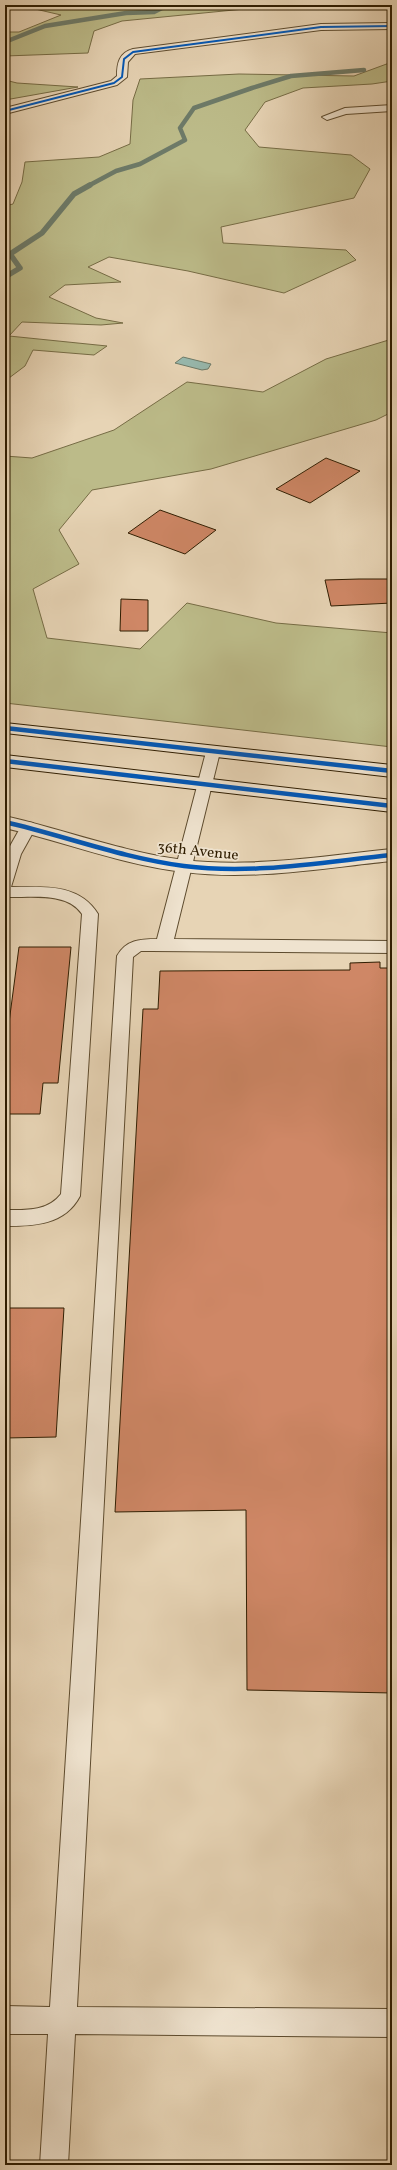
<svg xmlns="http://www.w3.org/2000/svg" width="397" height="2170" viewBox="0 0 397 2170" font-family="Vollkorn,serif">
	<rect width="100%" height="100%" fill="#e7d4b5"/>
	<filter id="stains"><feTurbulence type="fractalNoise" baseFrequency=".005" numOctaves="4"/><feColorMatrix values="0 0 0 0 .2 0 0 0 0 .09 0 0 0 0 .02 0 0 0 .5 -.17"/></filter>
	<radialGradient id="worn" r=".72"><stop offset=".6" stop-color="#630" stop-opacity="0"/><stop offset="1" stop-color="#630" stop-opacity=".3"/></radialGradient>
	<g fill="#bcbb89" stroke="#766c45">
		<polygon points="18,5 285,5 122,21 94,31 88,53 5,56 5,32 19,32 61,15"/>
		<polygon points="392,62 392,81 372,84 303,88 265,102 245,130 259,147 351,155 370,169 354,198 221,227 223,243 346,250 356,260 284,293 188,271 109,257 88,267 121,282 65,285 49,297 96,318 123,323 101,325 22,322 9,336 107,346 94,355 33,350 25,366 5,381 5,206 13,204 22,182 25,162 99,157 130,144 133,100 140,79 239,74 354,76"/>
		<polygon points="5,80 17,83 78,87 5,100"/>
		<polygon points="392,339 392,412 376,420 211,469 92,490 59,530 79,564 33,589 47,638 140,649 187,603 276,623 392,633 392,747 5,703 5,456 32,458 114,430 187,382 263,392 326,359"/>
	</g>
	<polygon fill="#97b8ad" stroke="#6d7a68" points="183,357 211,364 208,369 202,370 175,363"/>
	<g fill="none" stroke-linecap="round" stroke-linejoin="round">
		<g stroke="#6d7a68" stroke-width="4.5">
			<polyline points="5,42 45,26 126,13 154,12 162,8 196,5"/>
			<polyline points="88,186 116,171 140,164 185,140 180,128 194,108 252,88 291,76 364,70"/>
		</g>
		<polyline stroke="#6d7a68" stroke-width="5.5" points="5,277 20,268 10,254 42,233 74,194 90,185"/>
	</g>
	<g fill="#cf8766" stroke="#2f1d01">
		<polygon points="326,458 360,471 310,503 276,489"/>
		<polygon points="160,510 216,530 185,554 128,533"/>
		<polygon points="359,579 392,579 392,603 331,606 325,580"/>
		<polygon points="121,599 148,600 148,631 120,631"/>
		<polygon points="19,947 71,947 58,1083 43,1083 40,1114 5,1114 5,1053"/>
		<polygon points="380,962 380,968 392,968 392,1693 247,1690 246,1510 115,1512 143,1009 158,1009 160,971 350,970 350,963"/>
		<polygon points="5,1308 64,1308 56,1437 5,1438"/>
	</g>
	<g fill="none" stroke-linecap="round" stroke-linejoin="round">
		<g stroke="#5d4b2e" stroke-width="2">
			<g id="lane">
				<path d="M213 748 218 749 220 752 174 939 392 941V953L151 951H141L133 957 77 2007 392 2009V2037L75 2034 68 2165H40L48 2034H5V2006L50 2007 117 956C126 940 140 939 157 939L206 752 208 749Z"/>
				<path d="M28 822 33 823 36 827 21 854 11 887C43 887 79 883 98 914L80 1196C65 1225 34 1226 5 1226V1210C25 1210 47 1212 61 1194L82 914C67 891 29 898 5 897V855L23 823Z"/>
			</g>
		</g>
		<g stroke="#5d4b2e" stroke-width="2">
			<g id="street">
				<path d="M392 23V29L321 30 135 54 128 62 127 77 117 85 5 114V108L111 81 117 76C117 63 119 53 133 49L321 24Z"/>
				<polygon points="392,105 392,111 346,114 327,120 322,117 345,108"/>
				<path d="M5 816C65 830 123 852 184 860 253 868 323 856 392 849V861C323 868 253 881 184 872 123 865 65 842 5 828Z"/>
			</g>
		</g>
		<g stroke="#2f1d01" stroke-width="2">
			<g id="secondary">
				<polygon points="5,723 392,765 392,777 5,733"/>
				<polygon points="5,755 392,800 392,812 5,767"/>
			</g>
		</g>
		<use href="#lane" fill="#efe3cf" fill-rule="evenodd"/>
		<use href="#street" fill="#efe3cf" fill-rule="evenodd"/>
		<use href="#secondary" fill="#efe3cf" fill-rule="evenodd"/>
		<g stroke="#efe3cf" stroke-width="3">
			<polyline id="cycleway-far1" points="5,111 114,83 122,77 124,59 133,52 321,27 392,26"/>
		</g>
		<g stroke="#efe3cf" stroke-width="6">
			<g id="cycleway">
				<polyline points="5,728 392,771"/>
				<polyline points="5,761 392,806"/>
				<path d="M5 822C65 836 123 858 184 866 253 875 323 862 392 855"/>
			</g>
		</g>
		<use href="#cycleway-far1" stroke="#0057b8" stroke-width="2"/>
		<use href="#cycleway" stroke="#0057b8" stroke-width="4.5"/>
	</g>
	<g text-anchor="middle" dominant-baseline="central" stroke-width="3.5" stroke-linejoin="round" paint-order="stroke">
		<g font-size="15" fill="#2f1d01" stroke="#efe3cf">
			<text transform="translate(198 852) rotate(6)">36th Avenue</text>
		</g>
	</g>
	<rect width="397" height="2170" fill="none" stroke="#e7d4b5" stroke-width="20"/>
	<rect x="6" y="6" width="385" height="2158" fill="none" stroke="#2f1d01" stroke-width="2"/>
	<rect x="10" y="10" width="377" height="2150" fill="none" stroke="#2f1d01"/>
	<rect width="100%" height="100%" filter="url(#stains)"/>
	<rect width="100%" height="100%" fill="url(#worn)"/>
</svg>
